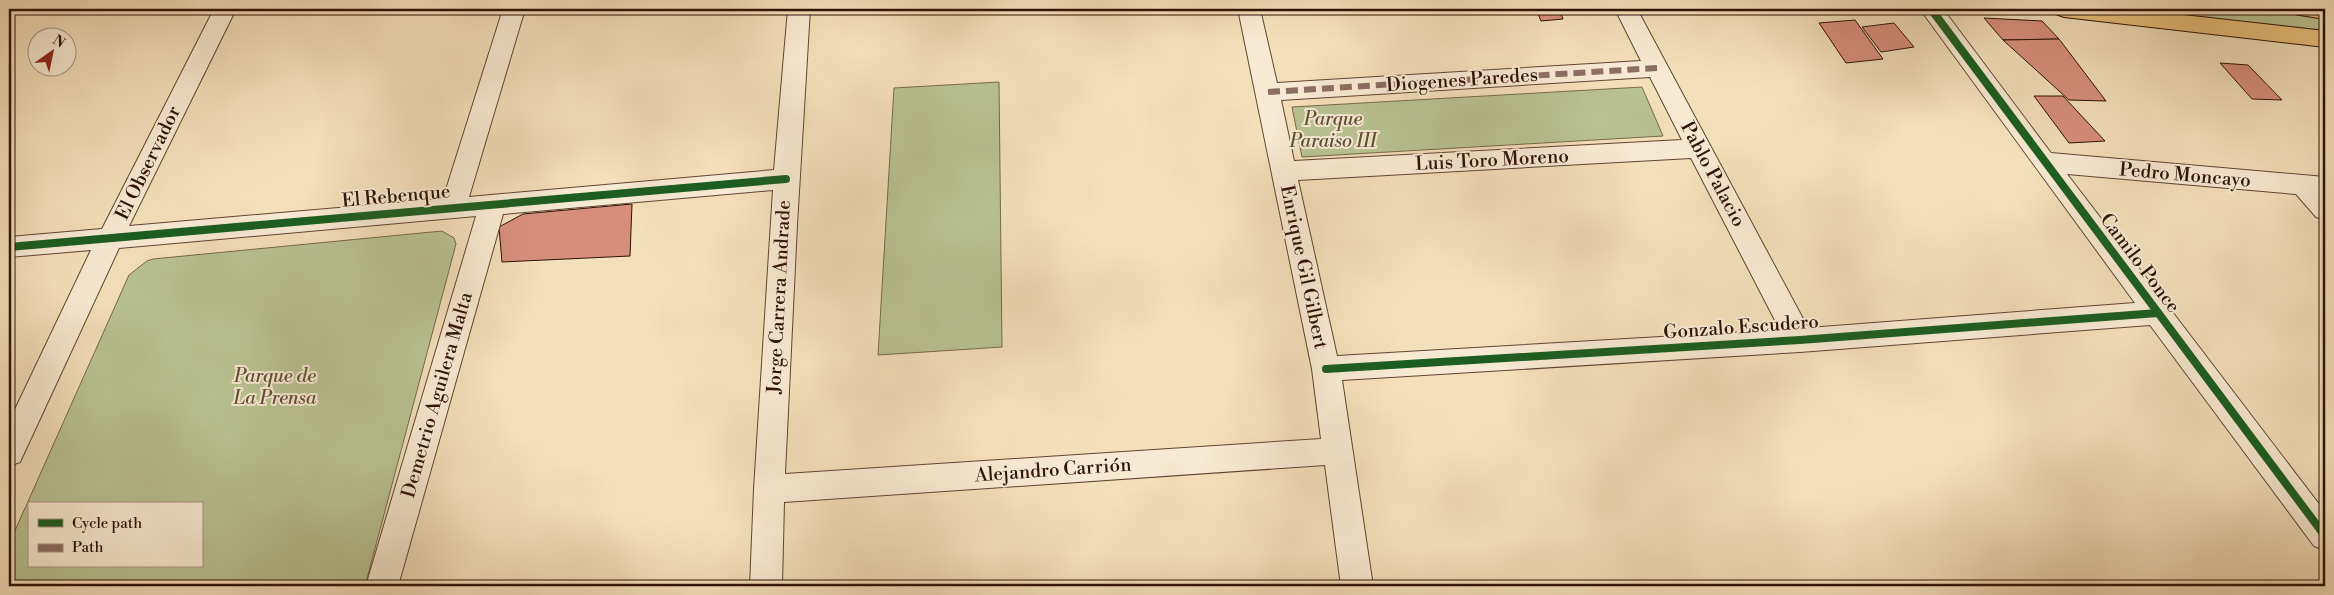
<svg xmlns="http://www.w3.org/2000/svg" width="2334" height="595" viewBox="0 0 2334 595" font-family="'Libre Bodoni',serif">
	<rect width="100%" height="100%" fill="#f3dfb9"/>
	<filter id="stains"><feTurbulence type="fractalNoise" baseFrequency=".004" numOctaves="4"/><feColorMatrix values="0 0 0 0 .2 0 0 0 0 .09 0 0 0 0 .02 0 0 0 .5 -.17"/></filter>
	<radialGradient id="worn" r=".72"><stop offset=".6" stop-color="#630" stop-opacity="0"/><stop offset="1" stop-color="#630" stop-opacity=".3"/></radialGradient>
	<g fill="#b9c291" stroke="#746a4a" fill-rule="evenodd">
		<polygon points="2159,9 2269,9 2325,15 2325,36 2164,17"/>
		<polygon points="999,82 1002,347 878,355 894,88"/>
		<polygon points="1642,87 1663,136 1302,157 1292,107"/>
		<path d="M442 231 454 238 456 244 365 586H9V544L129 275 147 261 153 259ZM29 504H201V566H29Z"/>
	</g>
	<g fill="#d78f7b" stroke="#301203">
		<polygon points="1536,9 1559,9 1563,19 1541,21"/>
		<polygon points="1984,18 2042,21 2059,39 2003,40"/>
		<polygon points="1855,20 1883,59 1846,63 1819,23"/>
		<polygon points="1894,23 1914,47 1881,52 1862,27"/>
		<polygon points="2059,39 2106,101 2069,100 2003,40"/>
		<polygon points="2220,63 2248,65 2282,100 2252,99"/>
		<polygon points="2034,96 2063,96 2105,141 2069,143"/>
		<polygon points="632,204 630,256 502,262 499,227 523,214"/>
	</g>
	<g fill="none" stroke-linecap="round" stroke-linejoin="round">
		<g stroke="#614530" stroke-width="2">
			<g id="minor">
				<path d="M214 9H236L129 226 443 199 503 9H525L469 197 774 170 788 9H810L797 225 785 474 1321 439 1312 369 1238 9H1260L1277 83 1641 61 1615 9H1637L1808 328 2135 303 1920 9H1943L2051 153 2325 177V220L2316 217 2296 194 2067 174 2325 512V550L2314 546 2150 325 1800 352 1342 380 1373 586H1341L1325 465 784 502 782 586H750L754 489 773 190 503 214 398 586H366L476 216 119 248 20 462 9 466V422L91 250 9 257V237L102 229ZM1650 77 1682 140 1294 161 1281 100ZM1691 158 1780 330 1337 356 1298 180Z"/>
				<polygon points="2145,9 2167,9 2175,20 2171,26 2163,28 2155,26"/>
			</g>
		</g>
		<g stroke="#301203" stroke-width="2">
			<g id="major">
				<polygon points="2053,9 2130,9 2325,31 2325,47 2064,17 2056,14"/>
				<polygon points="2291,9 2325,9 2325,19 2294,14"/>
			</g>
		</g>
		<use href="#minor" fill="#f7ead2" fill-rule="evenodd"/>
		<use href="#major" fill="#eac07c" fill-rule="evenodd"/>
		<polyline stroke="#8d6e63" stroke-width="6" stroke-dasharray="12 6" stroke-linecap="butt" points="1268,92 1657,68"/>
		<g stroke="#f7ead2" stroke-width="11">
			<g id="cycleway">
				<polyline points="1931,9 2325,536"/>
				<polyline points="9,247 786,179"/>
				<polyline points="1326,369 1800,340 2158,313"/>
			</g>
		</g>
		<use href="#cycleway" stroke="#1b5e20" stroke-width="8"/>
	</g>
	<g text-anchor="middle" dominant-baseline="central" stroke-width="4" stroke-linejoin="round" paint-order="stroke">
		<g font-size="19" fill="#301203" stroke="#f7ead2">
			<text transform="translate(1462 80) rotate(-4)">Diogenes Paredes</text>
			<text transform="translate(1492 160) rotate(-3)">Luis Toro Moreno</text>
			<text transform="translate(148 163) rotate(-64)">El Observador</text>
			<text transform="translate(1713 174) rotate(62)">Pablo Palacio</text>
			<text transform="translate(2185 175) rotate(5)">Pedro Moncayo</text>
			<text transform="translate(396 196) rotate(-5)">El Rebenque</text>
			<text transform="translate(2140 263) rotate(53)">Camilo Ponce</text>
			<text transform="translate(1304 267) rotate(78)">Enrique Gil Gilbert</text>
			<text transform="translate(779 297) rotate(-87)">Jorge Carrera Andrade</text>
			<text transform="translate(1741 327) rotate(-4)">Gonzalo Escudero</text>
			<text transform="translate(437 395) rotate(-74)">Demetrio Aguilera Malta</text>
			<text transform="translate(1053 470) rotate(-4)">Alejandro Carrión</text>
		</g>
		<g font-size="19" font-style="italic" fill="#605035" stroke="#f7ead2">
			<text x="1333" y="119">Parque<tspan x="1333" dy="22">Paraiso III</tspan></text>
			<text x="275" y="376">Parque de<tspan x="275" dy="22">La Prensa</tspan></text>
		</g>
	</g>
	<rect width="2334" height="595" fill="none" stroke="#f3dfb9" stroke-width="30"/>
	<rect x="10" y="10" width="2314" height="575" fill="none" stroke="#301203" stroke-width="2.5"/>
	<rect x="15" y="15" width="2304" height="565" fill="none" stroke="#301203"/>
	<rect x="28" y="502" width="175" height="65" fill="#f7ead2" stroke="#a7947f"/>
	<rect x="38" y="519" width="25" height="8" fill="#1b5e20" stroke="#a7947f"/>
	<text x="72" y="528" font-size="15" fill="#301203">Cycle path</text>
	<rect x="38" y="544" width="25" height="8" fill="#8d6e63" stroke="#a7947f"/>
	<text x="72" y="552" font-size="15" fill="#301203">Path</text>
	<g transform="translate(52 52) rotate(33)"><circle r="24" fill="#f7ead2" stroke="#a7947f"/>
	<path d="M0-4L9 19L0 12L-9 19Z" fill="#8f2418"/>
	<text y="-8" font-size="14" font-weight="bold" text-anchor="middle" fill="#301203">N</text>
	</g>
	<rect width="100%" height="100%" filter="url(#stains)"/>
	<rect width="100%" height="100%" fill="url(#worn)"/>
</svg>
